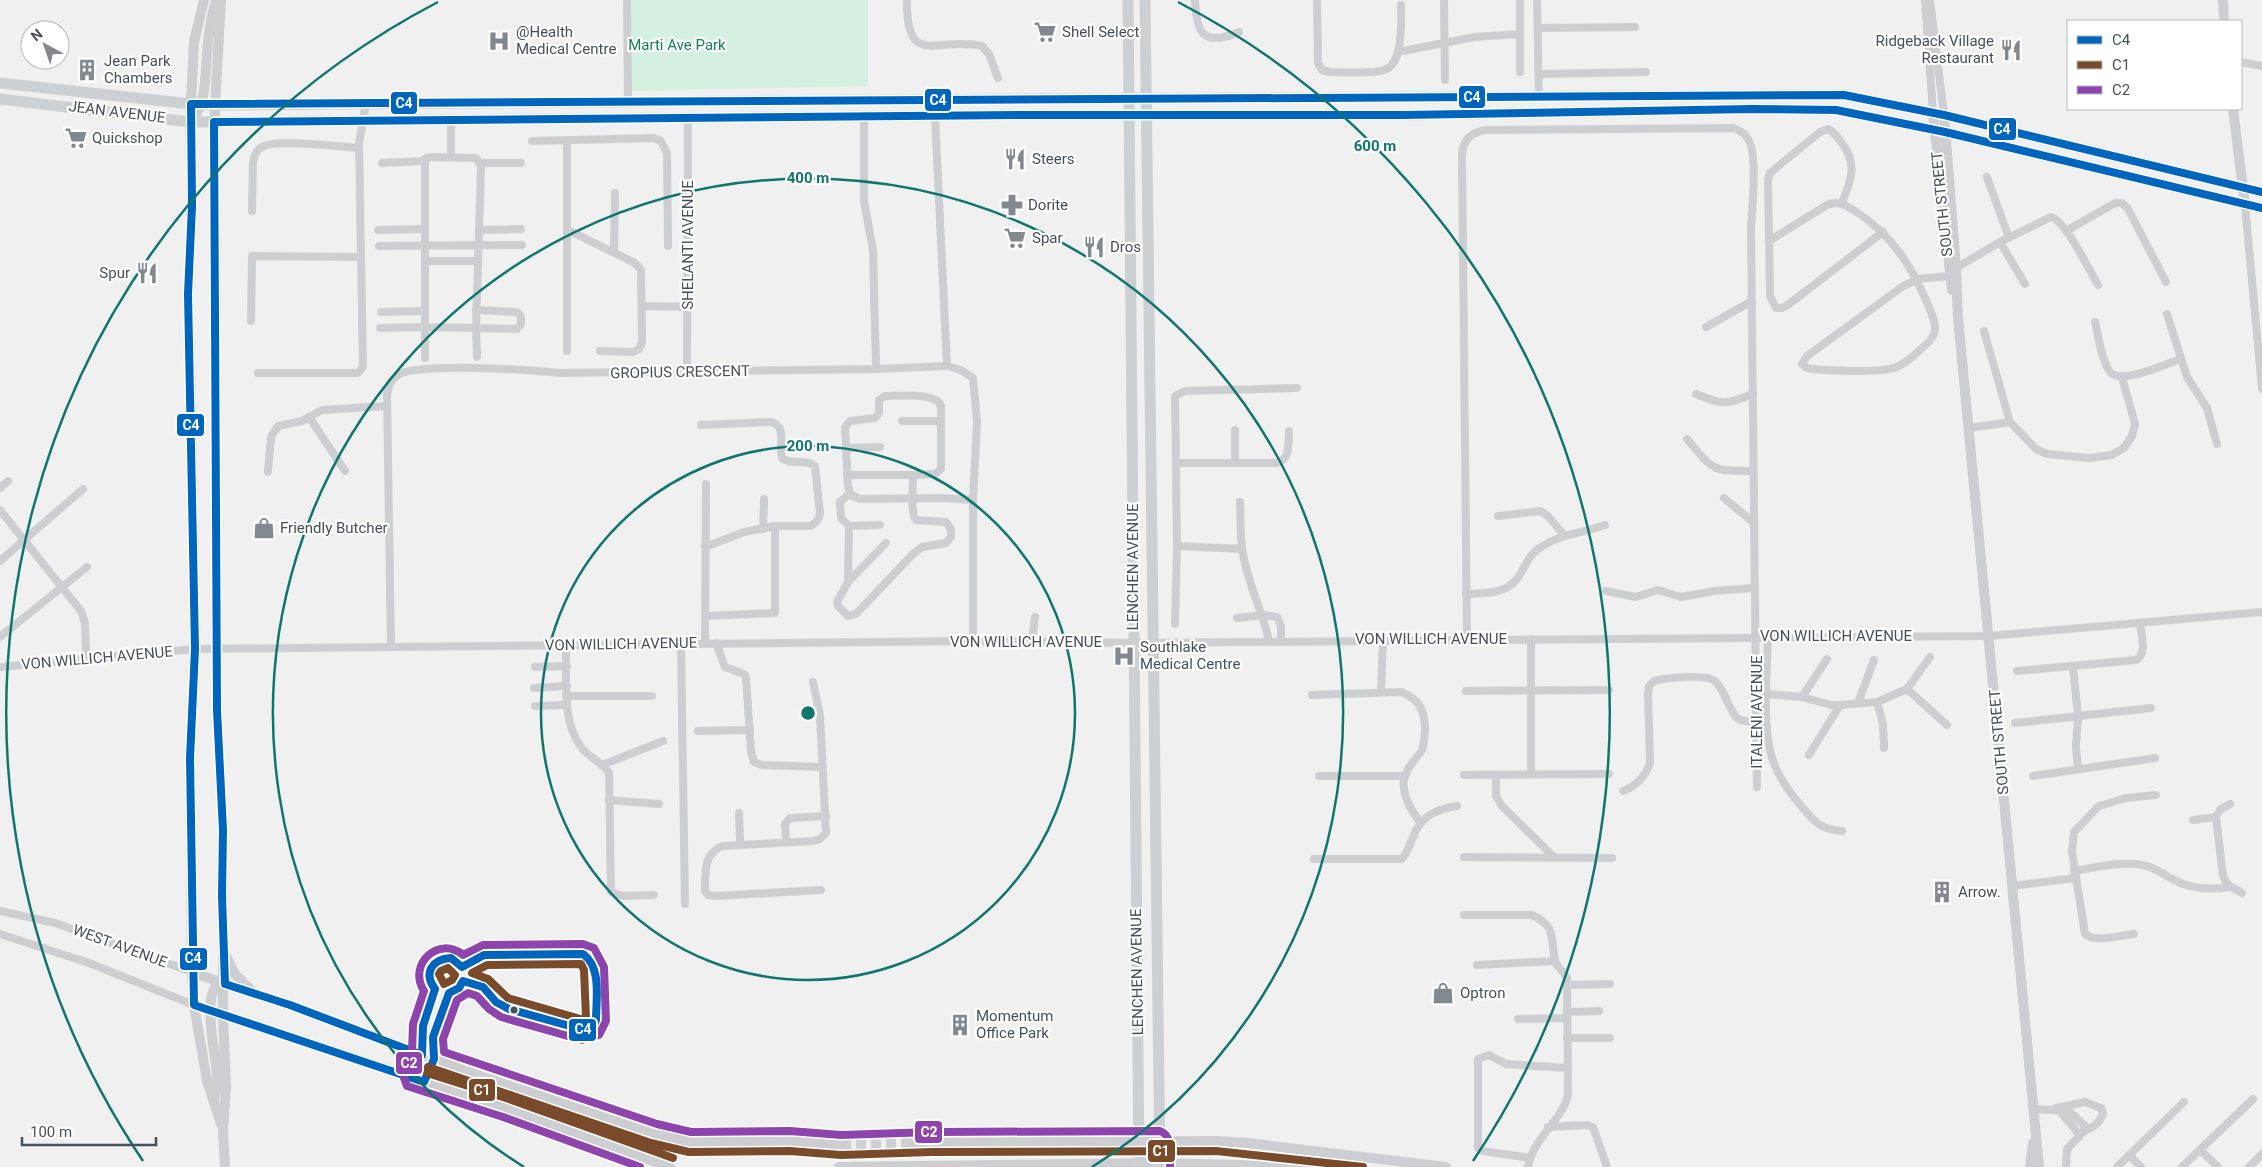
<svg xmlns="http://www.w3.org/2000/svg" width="2262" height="1167" viewBox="0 0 2262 1167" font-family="Roboto,sans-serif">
	<rect width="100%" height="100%" fill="#f1f0f0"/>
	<polygon fill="#d4f0e1" points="630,0 868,0 868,86 631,91"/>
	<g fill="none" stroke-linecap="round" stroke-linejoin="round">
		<polyline stroke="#cfd0d3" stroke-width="10" stroke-dasharray="10 5" stroke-linecap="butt" points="841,1145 914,1143"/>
		<g stroke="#ccced1" stroke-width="8">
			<polyline points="627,0 628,102"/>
			<path d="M907 0C906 71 938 35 982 46L989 54 998 78"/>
			<path d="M1195 0C1196 34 1204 47 1239 32"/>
			<path d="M1317 0 1318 63 1322 70 1330 72C1343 72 1373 74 1384 70 1404 64 1401 20 1401 5"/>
			<polyline points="1444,0 1445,80"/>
			<polyline points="1520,0 1520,72"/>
			<polyline points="1537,0 1539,98"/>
			<polyline points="1925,0 1933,113"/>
			<polyline points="1930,0 1944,115"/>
			<polyline points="1539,28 1635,27"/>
			<polyline points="1398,52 1475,37 1520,34"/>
			<polyline points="2241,62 2262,66"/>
			<polyline points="1540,74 1646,72"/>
			<polyline points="935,116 947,366"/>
			<polyline points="864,117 864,201 873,250 876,369"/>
			<polyline points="451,120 451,157"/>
			<polyline points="532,141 654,138 661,141 667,153 668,246"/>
			<polyline points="567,141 567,351"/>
			<polygon points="432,157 474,158 477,159 481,166 476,328 425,327 425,161 426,158"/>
			<polyline points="382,163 425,161"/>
			<polyline points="480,163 521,163"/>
			<polyline points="1987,177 2009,238"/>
			<path d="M1842 203C1851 181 1858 165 1842 143 1838 138 1835 132 1828 129L1820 132 1770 173 1768 179 1770 296 1776 308H1782L1789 304 1883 232"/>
			<polyline points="2245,205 2262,389"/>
			<path d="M252 211 253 163C254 156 256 150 262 147 276 138 341 147 359 148"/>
			<polyline points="378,230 425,229"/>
			<polyline points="479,230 521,229"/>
			<polyline points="568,230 635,263 641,270 642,343 639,349 633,352 600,351"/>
			<polyline points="2066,231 2115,203 2122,203 2128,209 2166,282"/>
			<path d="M1769 241 1827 205C1838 200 1845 205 1855 211 1891 234 1912 266 1928 305 1931 312 1936 322 1935 330 1934 338 1927 344 1922 348 1914 356 1905 364 1894 368 1876 373 1826 371 1807 368L1802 364 1807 356 1902 287 1917 279 1950 276"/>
			<polyline points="2000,242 2025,284"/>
			<polyline points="379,246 522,245"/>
			<polyline points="614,252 615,193"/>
			<polyline points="425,261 478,261"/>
			<path d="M1956 268 2000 242 2051 217C2066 221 2089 270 2098 285"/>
			<polyline points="642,306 688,307"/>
			<polyline points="476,310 517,312 521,316 521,324 517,329 476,328 477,357"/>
			<polyline points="381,312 424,311"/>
			<polyline points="2167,314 2187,377 2207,408 2217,444"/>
			<polyline points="251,321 252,256 360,257"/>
			<path d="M2095 322C2098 335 2102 362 2110 372 2121 385 2166 364 2181 359"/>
			<polyline points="1706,327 1752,301"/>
			<polyline points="380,328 425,327 425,358"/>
			<polyline points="1984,331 2010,422 2036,449 2047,454 2089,458 2112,455 2124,448 2132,436 2135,424 2122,377"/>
			<polyline points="687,371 688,119"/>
			<polyline points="258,373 358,373 363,367 359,143 366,103"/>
			<path d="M1696 394C1723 405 1725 405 1753 394"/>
			<polyline points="309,417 345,471"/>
			<polyline points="902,421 941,421"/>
			<path d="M701 425 771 422C788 427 778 445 782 458 791 466 805 458 815 466L820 514 818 520 811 526H775L744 532 705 547"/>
			<polyline points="1969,428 2010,422"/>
			<path d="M1687 439C1714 471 1711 471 1753 471"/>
			<polyline points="846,448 880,447"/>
			<path d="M1176 463H1277C1291 459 1288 444 1289 431"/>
			<polyline points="1235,463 1235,430"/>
			<polyline points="268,472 271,437 278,426 302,421 322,410 386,406"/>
			<polyline points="847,475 913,475"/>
			<polyline points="0,488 8,481"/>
			<polyline points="1724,498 1754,523"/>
			<path d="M1240 502C1241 517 1240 533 1242 548 1246 580 1262 609 1269 641"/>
			<polyline points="0,510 81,611 85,623 86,659"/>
			<polyline points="1498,516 1540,511 1547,515 1564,535"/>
			<path d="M880 525 849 526 848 582 837 602 838 606 848 616 856 614 913 554 922 547 946 543 951 537V529L946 522 916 520C910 513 913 485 913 475L935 474 941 469V406C935 392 900 396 885 396L879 400V413L875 418 850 421 845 427 848 487 851 495 860 499 942 498 973 500"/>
			<polyline points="849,526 841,518 840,502 850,493"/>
			<polyline points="763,529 764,499"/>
			<polyline points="1177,546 1242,549"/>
			<polyline points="0,561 83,489"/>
			<polyline points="848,582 886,543"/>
			<polyline points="1606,591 1636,597 1658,590 1681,597 1714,591 1755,588"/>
			<path d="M1466 594C1489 593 1511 594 1522 571 1527 562 1531 553 1541 547 1562 533 1581 534 1605 525"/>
			<polyline points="705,616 775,613 775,526"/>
			<polyline points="1237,618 1263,615 1277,617 1281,626 1281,641"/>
			<polyline points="1175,624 1177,546 1175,396 1185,391 1297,388"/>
			<path d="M1768 636C1767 672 1762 725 1772 758 1778 777 1789 792 1802 807 1814 822 1822 830 1842 831"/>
			<polyline points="0,637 87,567"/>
			<path d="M1467 639 1462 155C1463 140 1470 133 1485 130L1733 128C1739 130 1745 133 1748 139 1758 153 1752 209 1751 228L1757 787"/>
			<polyline points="1531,639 1531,774"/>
			<polyline points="1032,641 1035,617"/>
			<polyline points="705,643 706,484"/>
			<polyline points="716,643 725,667 744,674 746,677 751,752 754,762 762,765 822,767"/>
			<polyline points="681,644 685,904"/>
			<path d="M566 645C567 676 561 721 581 747 588 757 602 762 609 773L611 892 623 896 654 895"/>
			<path d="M391 647 387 394C389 386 391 379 398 375 419 362 532 370 559 373L876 369 947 366 961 370 973 378 977 421 973 500V641"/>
			<polyline points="2073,666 2078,716 2076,747 2078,768"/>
			<polyline points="0,667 195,649 973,641 1133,643 1989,636 2262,612"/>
			<polyline points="535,667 567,666"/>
			<path d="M2017 671 2136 660C2148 653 2141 635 2140 623"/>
			<path d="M813 682 820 715 826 833 820 839 813 841 722 846C702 856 706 872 705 891L708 895 716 896 821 890"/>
			<polyline points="534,688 567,686"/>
			<polyline points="1907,689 1930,657"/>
			<polyline points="1381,691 1383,640"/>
			<polyline points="1466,691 1609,690"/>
			<polyline points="1767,694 1802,697 1831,705 1840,705 1877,702 1907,689 1947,725"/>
			<path d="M1312 695 1401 692C1420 700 1425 710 1425 731 1424 737 1425 744 1422 750 1416 760 1406 767 1404 780 1402 796 1411 810 1420 822"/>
			<polyline points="568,696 652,696"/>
			<polyline points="1802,697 1827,659"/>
			<polyline points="1877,702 1883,724 1884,748"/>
			<polyline points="1858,703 1874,660"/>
			<polyline points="535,706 567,705"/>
			<polyline points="2015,723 2151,708"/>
			<polyline points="698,731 750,730"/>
			<polyline points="1809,755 1840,705"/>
			<polyline points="602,765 663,741"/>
			<polyline points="1464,775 1609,774"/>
			<polyline points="1496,775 1496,796 1502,806 1554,857"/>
			<polyline points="1319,776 1405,776"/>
			<polyline points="2033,776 2155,758"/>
			<path d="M1623 791C1637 786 1645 777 1650 763L1648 694 1649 686 1654 681C1666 678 1708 673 1716 682 1725 692 1728 707 1736 717L1740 720 1757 723"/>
			<polyline points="609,800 659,804"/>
			<polyline points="2230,804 2220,810 2216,817 2223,876 2228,885 2242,893"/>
			<polyline points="739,813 740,844"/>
			<polyline points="2193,820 2216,817"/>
			<polyline points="786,842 785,824 790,818 826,816"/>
			<polyline points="1464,857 1612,858"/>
			<path d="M1314 859H1402C1408 852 1410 844 1413 837 1421 816 1436 809 1457 806"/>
			<path d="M2074 871C2096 867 2121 861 2143 865 2155 867 2164 875 2174 880 2191 889 2211 890 2230 887"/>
			<polyline points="2012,886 2075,878"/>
			<polyline points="0,911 55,923 192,972"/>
			<path d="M1464 915H1532C1558 927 1550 940 1555 961 1557 967 1564 972 1567 978L1568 1096C1560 1123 1533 1138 1528 1167"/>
			<polyline points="0,934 89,963 194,1005"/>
			<path d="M2134 934C2122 935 2095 943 2085 934L2072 852 2074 832 2099 806 2126 798 2156 795"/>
			<polyline points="1477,965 1555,961"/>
			<polyline points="1567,985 1610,984"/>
			<polyline points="1567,1012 1599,1011"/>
			<polyline points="1518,1019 1567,1018"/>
			<polyline points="1567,1038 1610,1038"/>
			<path d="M2056 1108 2085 1102 2101 1108 2103 1113C2100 1123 2094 1127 2084 1131"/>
			<polyline points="2033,1109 2069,1111 2085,1126 2084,1131 2067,1149 2066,1167"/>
			<path d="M2060 1110C2065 1121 2076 1126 2079 1137"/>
			<polyline points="1548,1127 1587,1125 1593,1127 1607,1167"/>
			<polyline points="2200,1150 2218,1167"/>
			<polyline points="2129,1155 2141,1167"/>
			<polyline points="1530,1158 1483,1151 1478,1148 1478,1059 1489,1055 1506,1064 1568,1068"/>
			<polyline points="2117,1167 2184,1102"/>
			<polyline points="2182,1167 2253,1099"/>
			<polyline points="2249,1167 2262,1154"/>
		</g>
		<g stroke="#ccced1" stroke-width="10">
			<polyline points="204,0 194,42 190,122 192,206 188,294 191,395 195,649 190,758 192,972 194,1005 207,1081 221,1124"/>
			<polyline points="221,0 215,105 215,198 217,710 223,830 223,1015 226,1087 223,1131 225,1167"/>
			<polyline points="2223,0 2224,21"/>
			<polyline points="2233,109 2245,205"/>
			<polyline points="1933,113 1952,290"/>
			<polyline points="1944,115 1956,268 1958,318 2039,1167"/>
			<path d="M190 122C207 105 205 76 207 54 208 37 211 17 216 0"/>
			<polyline points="226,956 235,974 251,990"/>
			<polyline points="192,972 225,984 290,1005 471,1073 654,1134 690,1142 790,1141 841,1145"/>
			<polyline points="194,1005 506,1108 670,1167"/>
			<path d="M214 1100C215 1092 217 1084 217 1076 216 1055 203 1002 216 986L225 984"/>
			<polyline points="914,1143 1216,1141 1248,1143 1446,1167"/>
			<polyline points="839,1167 1160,1163 1311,1167"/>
			<polyline points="2030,1167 2033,1143"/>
		</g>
		<g stroke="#ccd0d3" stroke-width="11">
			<polyline points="1128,0 1139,1167"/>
			<polyline points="1145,0 1160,1167"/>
			<polyline points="0,83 191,104 215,105 1009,99 1844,95 1944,115 2262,192"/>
			<polyline points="0,99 190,122 1023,115 1403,115 1751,109 1836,110 1945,132 2262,208"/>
		</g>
		<g stroke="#fff" stroke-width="11">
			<path id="bus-1" d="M2262 192 1944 115 1844 95 191 104 192 206 188 294 195 649 190 758 194 1005 424 1082 434 1059 433 1037 449 993 459 988 463 981 483 987 496 1002 509 1009 584 1030 593 1027 596 1020C596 1000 602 967 583 954L484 955 462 967 451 958C432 959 423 973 435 989L423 1026 422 1055 290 1005 225 984 222 896 223 830 217 710 214 122 1023 115H1403L1751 109 1836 110 1945 132 2262 208"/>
		</g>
		<g stroke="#fff" stroke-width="11">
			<g id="bus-2">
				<polygon points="581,964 584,970 586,1018 584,1020 508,998 488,979 472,973 487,965"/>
				<polygon points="448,968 455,975 452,980 444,984 439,974 441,971"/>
				<polyline points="673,1158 509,1099 427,1073 428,1067 651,1143 689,1152 790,1151 841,1155 932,1152 1216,1151 1363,1167"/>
			</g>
		</g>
		<g stroke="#fff" stroke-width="11">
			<path id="bus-3" d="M640 1167 503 1117 407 1086 404 1078 412 1053 413 1024 424 991C407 964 439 935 463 955L483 945 583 944 594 948 604 967 606 1021 599 1035 582 1040 501 1017 489 1009 477 996 468 993 457 1000 443 1039 444 1052 657 1124 691 1132 790 1131 841 1135 932 1132 1160 1131C1173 1135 1170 1155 1170 1167"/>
		</g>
		<use href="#bus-1" stroke="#0065bd" stroke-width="8"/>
		<use href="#bus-2" stroke="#7a4b2a" stroke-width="8"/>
		<use href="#bus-3" stroke="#8e44ad" stroke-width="8"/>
	</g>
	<g fill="none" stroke="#0f766e" stroke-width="2.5">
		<circle cx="808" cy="713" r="267"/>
		<path d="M524 1167A535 535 0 1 1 1092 1167"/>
		<path d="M143 1161A802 802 0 0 1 438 2M1178 2A802 802 0 0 1 1473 1161"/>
	</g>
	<defs>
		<g id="supermarket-bare" transform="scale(1.725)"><path d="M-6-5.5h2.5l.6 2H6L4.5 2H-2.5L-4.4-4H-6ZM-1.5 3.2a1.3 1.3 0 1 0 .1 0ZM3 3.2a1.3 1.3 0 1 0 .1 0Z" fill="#828890" stroke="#fff" stroke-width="2.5" paint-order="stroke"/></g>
		<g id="hospital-bare" transform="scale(1.725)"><path d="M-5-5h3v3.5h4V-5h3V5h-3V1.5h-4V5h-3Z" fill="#828890" stroke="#fff" stroke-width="2.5" paint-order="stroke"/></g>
		<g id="restaurant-bare" transform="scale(1.725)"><path d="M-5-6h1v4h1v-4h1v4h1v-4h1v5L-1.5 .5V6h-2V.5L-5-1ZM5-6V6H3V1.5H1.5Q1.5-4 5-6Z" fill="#828890" stroke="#fff" stroke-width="2.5" paint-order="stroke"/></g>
		<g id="building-bare" transform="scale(1.725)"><path d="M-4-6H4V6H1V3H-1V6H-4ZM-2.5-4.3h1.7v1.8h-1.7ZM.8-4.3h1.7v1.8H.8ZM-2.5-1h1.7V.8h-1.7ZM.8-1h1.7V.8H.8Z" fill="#828890" stroke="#fff" stroke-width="2.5" paint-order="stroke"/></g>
		<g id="pharmacy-bare" transform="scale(1.725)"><path d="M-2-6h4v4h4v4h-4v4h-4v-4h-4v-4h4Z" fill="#828890" stroke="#fff" stroke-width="2.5" paint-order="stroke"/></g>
		<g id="shop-bare" transform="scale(1.725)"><path d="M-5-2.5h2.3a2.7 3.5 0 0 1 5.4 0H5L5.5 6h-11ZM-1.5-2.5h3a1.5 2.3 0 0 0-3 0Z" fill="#828890" stroke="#fff" stroke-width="2.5" paint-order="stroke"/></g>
	</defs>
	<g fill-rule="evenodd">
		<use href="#supermarket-bare" x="1045" y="32"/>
		<use href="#hospital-bare" x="499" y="41"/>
		<use href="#restaurant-bare" x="2011" y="50"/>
		<use href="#building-bare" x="87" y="70"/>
		<use href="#supermarket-bare" x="76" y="138"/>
		<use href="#restaurant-bare" x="1015" y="159"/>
		<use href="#pharmacy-bare" x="1012" y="205"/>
		<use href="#supermarket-bare" x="1015" y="238"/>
		<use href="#restaurant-bare" x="1094" y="247"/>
		<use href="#restaurant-bare" x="147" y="273"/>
		<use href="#shop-bare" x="264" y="528"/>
		<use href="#hospital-bare" x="1124" y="656"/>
		<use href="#building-bare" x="1942" y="892"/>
		<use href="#shop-bare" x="1443" y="993"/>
		<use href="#building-bare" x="960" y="1025"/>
	</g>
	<circle fill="#46505d" stroke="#fff" stroke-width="2" cx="514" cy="1010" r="4.5"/>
	<g text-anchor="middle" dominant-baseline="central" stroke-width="4.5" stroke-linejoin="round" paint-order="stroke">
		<g font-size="15" fill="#46505d" stroke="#fff" text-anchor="start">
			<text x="516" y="32">@Health<tspan x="516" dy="17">Medical Centre</tspan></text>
			<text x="1062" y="32">Shell Select</text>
			<text x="1994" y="41" text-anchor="end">Ridgeback Village<tspan x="1994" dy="17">Restaurant</tspan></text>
			<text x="104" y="61">Jean Park<tspan x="104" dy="17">Chambers</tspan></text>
			<text x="92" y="138">Quickshop</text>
			<text x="1032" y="159">Steers</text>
			<text x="1028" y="205">Dorite</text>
			<text x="1032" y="238">Spar</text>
			<text x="1110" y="247">Dros</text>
			<text x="130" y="273" text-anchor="end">Spur</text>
			<text x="280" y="528">Friendly Butcher</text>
			<text x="1140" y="647">Southlake<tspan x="1140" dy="17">Medical Centre</tspan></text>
			<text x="1958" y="892">Arrow.</text>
			<text x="1460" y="993">Optron</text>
			<text x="976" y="1016">Momentum<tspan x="976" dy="17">Office Park</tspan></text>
		</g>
		<g font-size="15" fill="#158154" stroke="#fff">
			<text x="677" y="45">Marti Ave Park</text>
		</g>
		<g font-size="15" fill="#46505d" stroke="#fff">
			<text transform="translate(117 112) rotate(7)">JEAN AVENUE</text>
			<text transform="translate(1942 204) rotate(-96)">SOUTH STREET</text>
			<text transform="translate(688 245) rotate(-90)">SHELANTI AVENUE</text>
			<text transform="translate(680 372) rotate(-1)">GROPIUS CRESCENT</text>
			<text transform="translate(1133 567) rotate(-90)">LENCHEN AVENUE</text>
			<text x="1836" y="636">VON WILLICH AVENUE</text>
			<text x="1431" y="639">VON WILLICH AVENUE</text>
			<text x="1026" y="642">VON WILLICH AVENUE</text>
			<text transform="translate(621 644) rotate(-1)">VON WILLICH AVENUE</text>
			<text transform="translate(97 658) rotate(-5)">VON WILLICH AVENUE</text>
			<text transform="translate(1757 712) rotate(-90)">ITALENI AVENUE</text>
			<text transform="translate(1999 742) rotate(-95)">SOUTH STREET</text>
			<text transform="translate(120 946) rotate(20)">WEST AVENUE</text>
			<text transform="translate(1137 972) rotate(-91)">LENCHEN AVENUE</text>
		</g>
	</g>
	<circle cx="808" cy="713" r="8" fill="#0f766e" stroke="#fff" stroke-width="2.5"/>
	<g font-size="15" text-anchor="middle" font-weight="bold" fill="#0f766e" stroke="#fff" stroke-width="4.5" stroke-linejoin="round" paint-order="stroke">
		<text x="1375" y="151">600 m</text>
		<text x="808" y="183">400 m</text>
		<text x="808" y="451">200 m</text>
	</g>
	<g stroke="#fff" stroke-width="2">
		<rect x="1458" y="85" width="28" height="24" rx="5" fill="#0065bd"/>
		<rect x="924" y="88" width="28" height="24" rx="5" fill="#0065bd"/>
		<rect x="390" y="91" width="28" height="24" rx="5" fill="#0065bd"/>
		<rect x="1988" y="117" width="29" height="24" rx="5" fill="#0065bd"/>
		<rect x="176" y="413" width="29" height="24" rx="5" fill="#0065bd"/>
		<rect x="179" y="947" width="29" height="24" rx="5" fill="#0065bd"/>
		<rect x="568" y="1018" width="29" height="24" rx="5" fill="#0065bd"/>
		<rect x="395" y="1051" width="28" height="24" rx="5" fill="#8e44ad"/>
		<rect x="468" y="1078" width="28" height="24" rx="5" fill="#7a4b2a"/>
		<rect x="914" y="1120" width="29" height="24" rx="5" fill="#8e44ad"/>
		<rect x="1147" y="1139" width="29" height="24" rx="5" fill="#7a4b2a"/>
	</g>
	<g font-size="14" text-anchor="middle" font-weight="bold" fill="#fff">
		<text x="1472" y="102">C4</text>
		<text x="938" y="105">C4</text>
		<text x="404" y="108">C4</text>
		<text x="2002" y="134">C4</text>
		<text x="191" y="430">C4</text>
		<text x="193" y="963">C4</text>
		<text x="583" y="1034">C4</text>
		<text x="409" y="1068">C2</text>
		<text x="482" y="1095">C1</text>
		<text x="929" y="1137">C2</text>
		<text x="1161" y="1156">C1</text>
	</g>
	<rect x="2067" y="20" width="175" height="90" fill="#ffffff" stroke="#b5b9be"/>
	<rect x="2077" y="36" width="25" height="8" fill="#0065bd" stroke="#b5b9be"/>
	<text x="2112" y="45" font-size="15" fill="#46505d">C4</text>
	<rect x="2077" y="61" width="25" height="8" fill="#7a4b2a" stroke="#b5b9be"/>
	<text x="2112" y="70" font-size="15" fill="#46505d">C1</text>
	<rect x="2077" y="86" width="25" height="8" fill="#8e44ad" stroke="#b5b9be"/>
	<text x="2112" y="95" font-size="15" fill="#46505d">C2</text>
	<g transform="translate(45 45) rotate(320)"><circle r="24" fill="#ffffff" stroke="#b5b9be"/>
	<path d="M0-4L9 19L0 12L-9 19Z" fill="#828890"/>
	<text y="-8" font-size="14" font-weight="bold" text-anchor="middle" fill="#46505d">N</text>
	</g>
	<path d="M22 1137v8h134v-8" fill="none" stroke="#46505d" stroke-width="2.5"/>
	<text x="30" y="1137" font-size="15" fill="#46505d" stroke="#ffffff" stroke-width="4" paint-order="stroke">100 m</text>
</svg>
